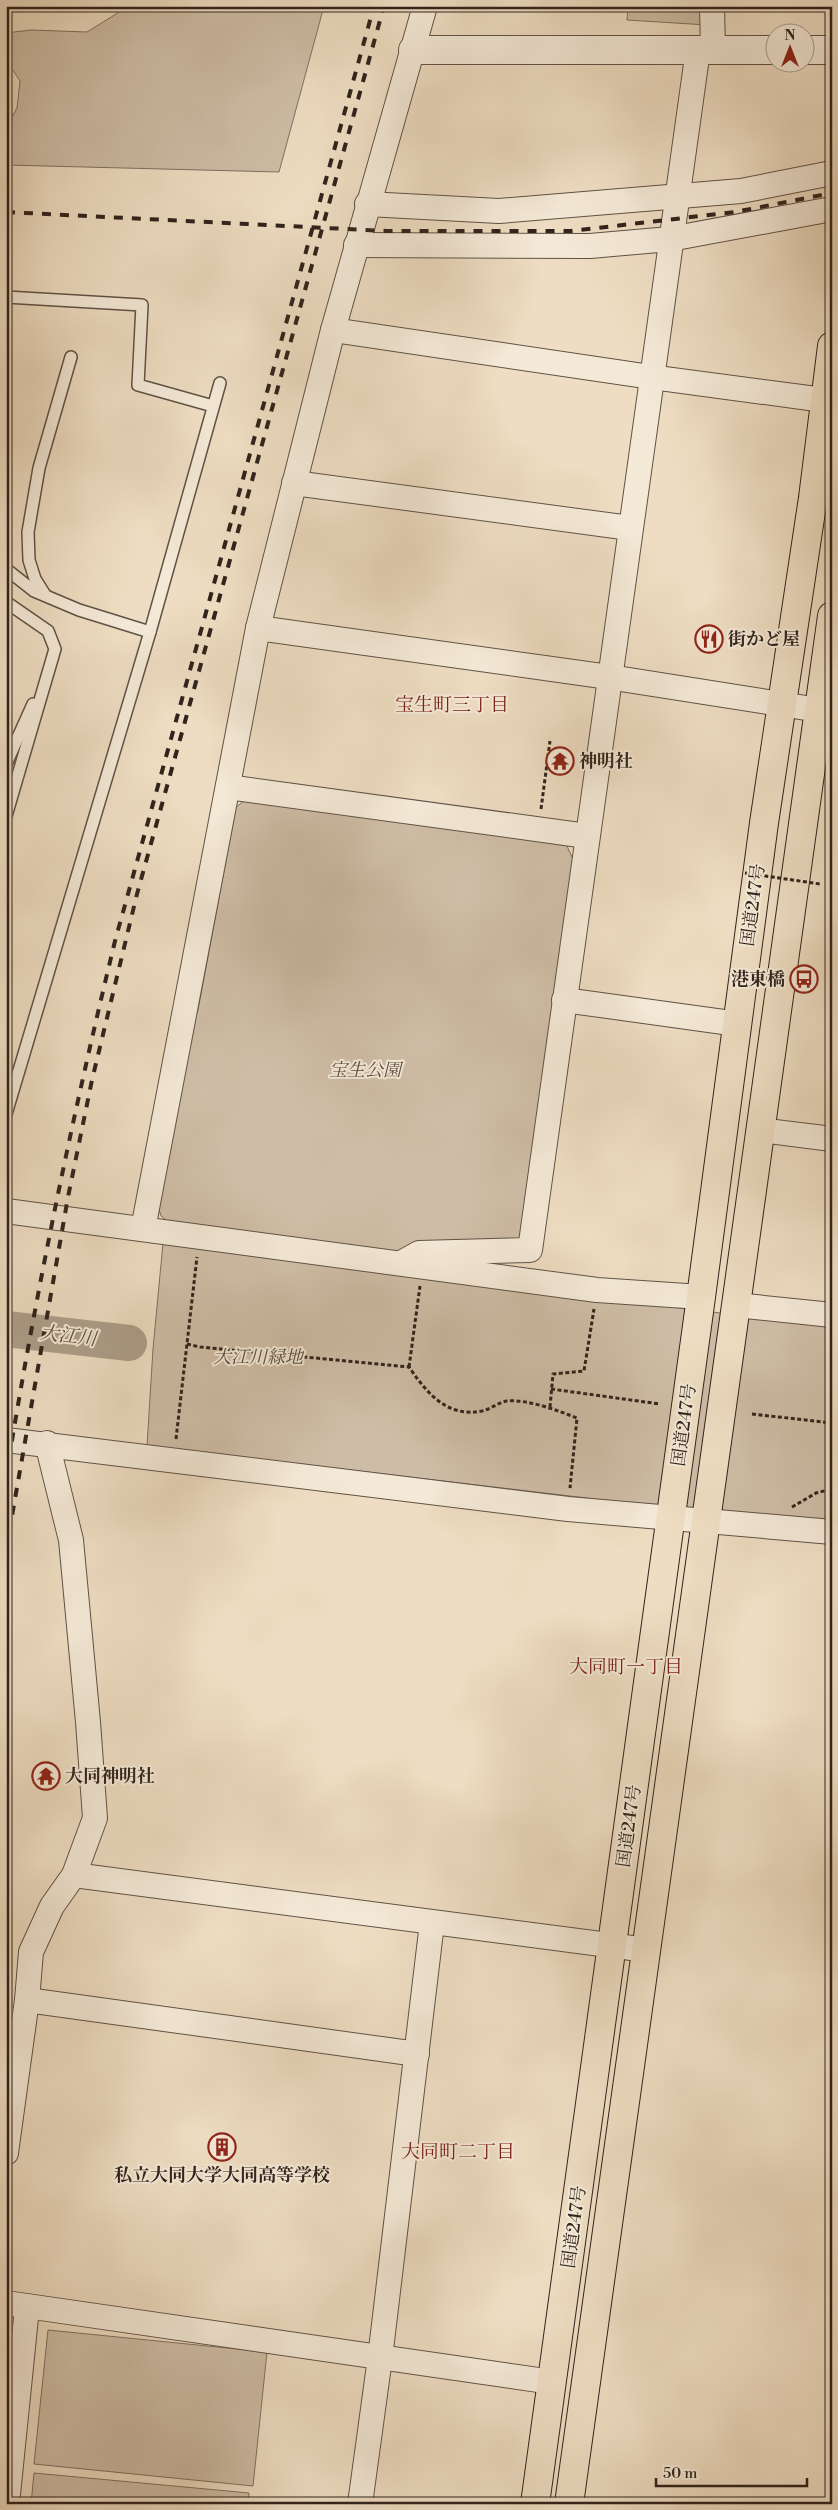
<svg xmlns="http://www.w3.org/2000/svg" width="838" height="2510" viewBox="0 0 838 2510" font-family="'Libre Bodoni','Noto Serif JP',serif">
	<rect width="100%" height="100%" fill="#eeddc2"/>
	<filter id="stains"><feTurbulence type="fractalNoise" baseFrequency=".004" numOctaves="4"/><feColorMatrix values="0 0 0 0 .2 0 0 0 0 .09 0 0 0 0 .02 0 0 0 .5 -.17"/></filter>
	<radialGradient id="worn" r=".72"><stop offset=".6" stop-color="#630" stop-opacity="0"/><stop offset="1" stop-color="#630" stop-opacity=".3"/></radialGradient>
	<g fill="#cebda6" stroke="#7f7061">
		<polygon points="129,6 324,6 279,172 6,165 6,128 17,108 20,81 6,60 6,33 31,30 87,32"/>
		<polygon points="628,6 709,6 707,25 627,20"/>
		<polygon points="247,799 566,844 573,859 521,1244 396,1253 171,1224 161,1216 158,1206 189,1037 198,1010 236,807"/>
		<polygon points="163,1243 832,1327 832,1527 147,1446 153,1349"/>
		<polygon points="48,2330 267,2352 253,2486 34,2464"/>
		<polygon points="34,2473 249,2493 248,2504 31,2504"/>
	</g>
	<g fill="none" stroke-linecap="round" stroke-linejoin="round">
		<polyline stroke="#ad9e8a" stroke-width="36" points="6,1329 129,1343"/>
		<g stroke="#605246" stroke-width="14">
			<g id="service">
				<polyline points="6,297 142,305 138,385 213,406"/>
				<polyline points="6,569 34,591 79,610 150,632"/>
				<polyline points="45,595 35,579 29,560 28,532 39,468 71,357"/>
				<polyline points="6,602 48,631 55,649 6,816"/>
				<polyline points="6,764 33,704"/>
				<polyline points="6,1114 150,632 220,383"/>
			</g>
		</g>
		<g stroke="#605246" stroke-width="26">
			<g id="minor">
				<polyline points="712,6 713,50"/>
				<polyline points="367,204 499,211 741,191 832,173"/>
				<polyline points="356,245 590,246 670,239 832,209"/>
				<polyline points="333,330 651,377 824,400"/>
				<polyline points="294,483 630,528"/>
				<polyline points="258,628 609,677 819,710"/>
				<polyline points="228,787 587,836"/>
				<polyline points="564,1000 738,1024"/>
				<polyline points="760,1130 832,1139"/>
				<polyline points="6,1211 597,1290 701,1297"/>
				<polyline points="143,1229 258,628 333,330 425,6"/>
				<polyline points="401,1263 419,1253 530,1250 698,50"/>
				<polyline points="736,1305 832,1315"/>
				<polyline points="6,1440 568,1509 832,1532"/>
				<polyline points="74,1875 647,1950"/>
				<polyline points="27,2000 417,2054"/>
				<polyline points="6,2153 27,2000 31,1952 52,1906 74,1875 95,1818 88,1722 71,1540 47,1443"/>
				<polyline points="6,2303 552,2382"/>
				<polyline points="7,2504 27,2308"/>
				<polyline points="360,2504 380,2358 432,1923"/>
			</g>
		</g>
		<g stroke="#605246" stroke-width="30">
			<g id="tertiary">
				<polyline points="413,50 776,50"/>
				<polyline points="806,50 832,50"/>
			</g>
		</g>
		<g stroke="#30231c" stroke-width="30">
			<g id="trunk">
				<polyline points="535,2504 701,1297 764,823 813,498 832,346"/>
				<polyline points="569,2504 832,616"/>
			</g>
		</g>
		<g stroke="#30231c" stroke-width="3" stroke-dasharray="4 2.5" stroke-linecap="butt">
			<polyline points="541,809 550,741"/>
			<path d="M187 1344 200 1347 409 1367C427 1393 447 1418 482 1411 491 1409 499 1402 507 1401 528 1399 559 1411 577 1418L570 1488"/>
			<polyline points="409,1367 420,1286"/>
			<polyline points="551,1389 660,1404"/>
			<polyline points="550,1407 553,1374 584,1371 594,1309"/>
			<polyline points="752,1414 832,1423"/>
			<polyline points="176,1439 197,1257"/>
			<polyline points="792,1507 816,1493 832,1489"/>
		</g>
		<use href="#service" stroke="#f4e9d7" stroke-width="11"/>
		<use href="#minor" stroke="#f4e9d7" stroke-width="24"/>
		<use href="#tertiary" stroke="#f4e9d7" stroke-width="28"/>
		<use href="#trunk" stroke="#eeddc2" stroke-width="28"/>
		<g stroke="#30231c" stroke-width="4" stroke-dasharray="9 9" stroke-linecap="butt">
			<polyline points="6,212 387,231 571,231 735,212 832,193"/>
			<path d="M6 1477C35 1296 72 1118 115 941L374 6"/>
			<polyline points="6,1550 68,1197 92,1080 137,894 384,6"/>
		</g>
		<polyline stroke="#30231c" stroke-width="3" stroke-dasharray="4 2.5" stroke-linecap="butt" points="745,873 820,884"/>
	</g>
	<defs>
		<g id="restaurant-ring" transform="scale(1.4375)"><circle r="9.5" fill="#f4e9d7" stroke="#8f2418" stroke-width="1.5"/><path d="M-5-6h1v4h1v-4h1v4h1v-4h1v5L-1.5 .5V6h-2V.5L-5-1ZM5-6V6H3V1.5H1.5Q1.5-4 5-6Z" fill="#8f2418"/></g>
		<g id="temple-ring" transform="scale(1.4375)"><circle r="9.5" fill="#f4e9d7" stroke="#8f2418" stroke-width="1.5"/><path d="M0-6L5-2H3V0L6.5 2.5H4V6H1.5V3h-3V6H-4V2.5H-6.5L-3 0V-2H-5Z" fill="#8f2418"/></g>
		<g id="bus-ring" transform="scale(1.4375)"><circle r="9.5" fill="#f4e9d7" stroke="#8f2418" stroke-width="1.5"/><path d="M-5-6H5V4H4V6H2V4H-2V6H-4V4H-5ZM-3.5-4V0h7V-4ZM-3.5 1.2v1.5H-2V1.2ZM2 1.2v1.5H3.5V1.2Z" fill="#8f2418"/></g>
		<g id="building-ring" transform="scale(1.4375)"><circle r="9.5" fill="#f4e9d7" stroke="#8f2418" stroke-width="1.5"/><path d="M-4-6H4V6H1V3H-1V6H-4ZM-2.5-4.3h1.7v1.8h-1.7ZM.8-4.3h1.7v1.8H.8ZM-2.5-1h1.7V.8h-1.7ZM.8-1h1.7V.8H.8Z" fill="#8f2418"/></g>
	</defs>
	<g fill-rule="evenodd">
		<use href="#restaurant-ring" x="709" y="639"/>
		<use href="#temple-ring" x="560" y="761"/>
		<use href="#bus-ring" x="804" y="979"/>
		<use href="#temple-ring" x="46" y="1776"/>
		<use href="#building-ring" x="222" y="2147"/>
	</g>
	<g text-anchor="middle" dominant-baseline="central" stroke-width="4" stroke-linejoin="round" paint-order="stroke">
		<g font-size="18" font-weight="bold" fill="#30231c" stroke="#f4e9d7" text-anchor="start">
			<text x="728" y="639">街かど屋</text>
			<text x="579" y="761">神明社</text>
			<text x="785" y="979" text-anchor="end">港東橋</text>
			<text x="65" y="1776">大同神明社</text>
			<text x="222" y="2175" text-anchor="middle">私立大同大学大同高等学校</text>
		</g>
		<g font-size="18" fill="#30231c" stroke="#f4e9d7">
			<text transform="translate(753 905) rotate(-82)">国道247号</text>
			<text transform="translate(684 1425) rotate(-82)">国道247号</text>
			<text transform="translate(629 1826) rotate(-82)">国道247号</text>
			<text transform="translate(574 2227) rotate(-82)">国道247号</text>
		</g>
		<g font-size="18" font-style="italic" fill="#584a3e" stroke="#f4e9d7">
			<text x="365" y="1070">宝生公園</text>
			<text x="258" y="1357">大江川緑地</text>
		</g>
		<g font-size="19" fill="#7a1f14" stroke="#f4e9d7">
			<text x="452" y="705">宝生町三丁目</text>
			<text x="626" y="1667">大同町一丁目</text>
			<text x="458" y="2152">大同町二丁目</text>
		</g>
		<g font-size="19" font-style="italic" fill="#5c4e42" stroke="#f4e9d7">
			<text transform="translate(68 1336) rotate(7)">大江川</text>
		</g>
	</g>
	<rect width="838" height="2510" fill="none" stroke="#eeddc2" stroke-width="25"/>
	<rect x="8" y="8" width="823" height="2495" fill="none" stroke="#30231c" stroke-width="2.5"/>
	<rect x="12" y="12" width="813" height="2485" fill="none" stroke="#30231c"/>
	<g transform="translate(790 48)"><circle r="24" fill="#f4e9d7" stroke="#a69a8c"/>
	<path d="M0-4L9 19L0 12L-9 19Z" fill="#8f2418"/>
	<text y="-8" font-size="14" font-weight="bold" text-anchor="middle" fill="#30231c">N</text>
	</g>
	<path d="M656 2478v8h151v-8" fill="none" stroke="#30231c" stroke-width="2.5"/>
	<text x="663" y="2478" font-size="15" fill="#30231c" stroke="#f4e9d7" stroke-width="4" paint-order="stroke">50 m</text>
	<rect width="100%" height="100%" filter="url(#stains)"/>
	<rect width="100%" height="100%" fill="url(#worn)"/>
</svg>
